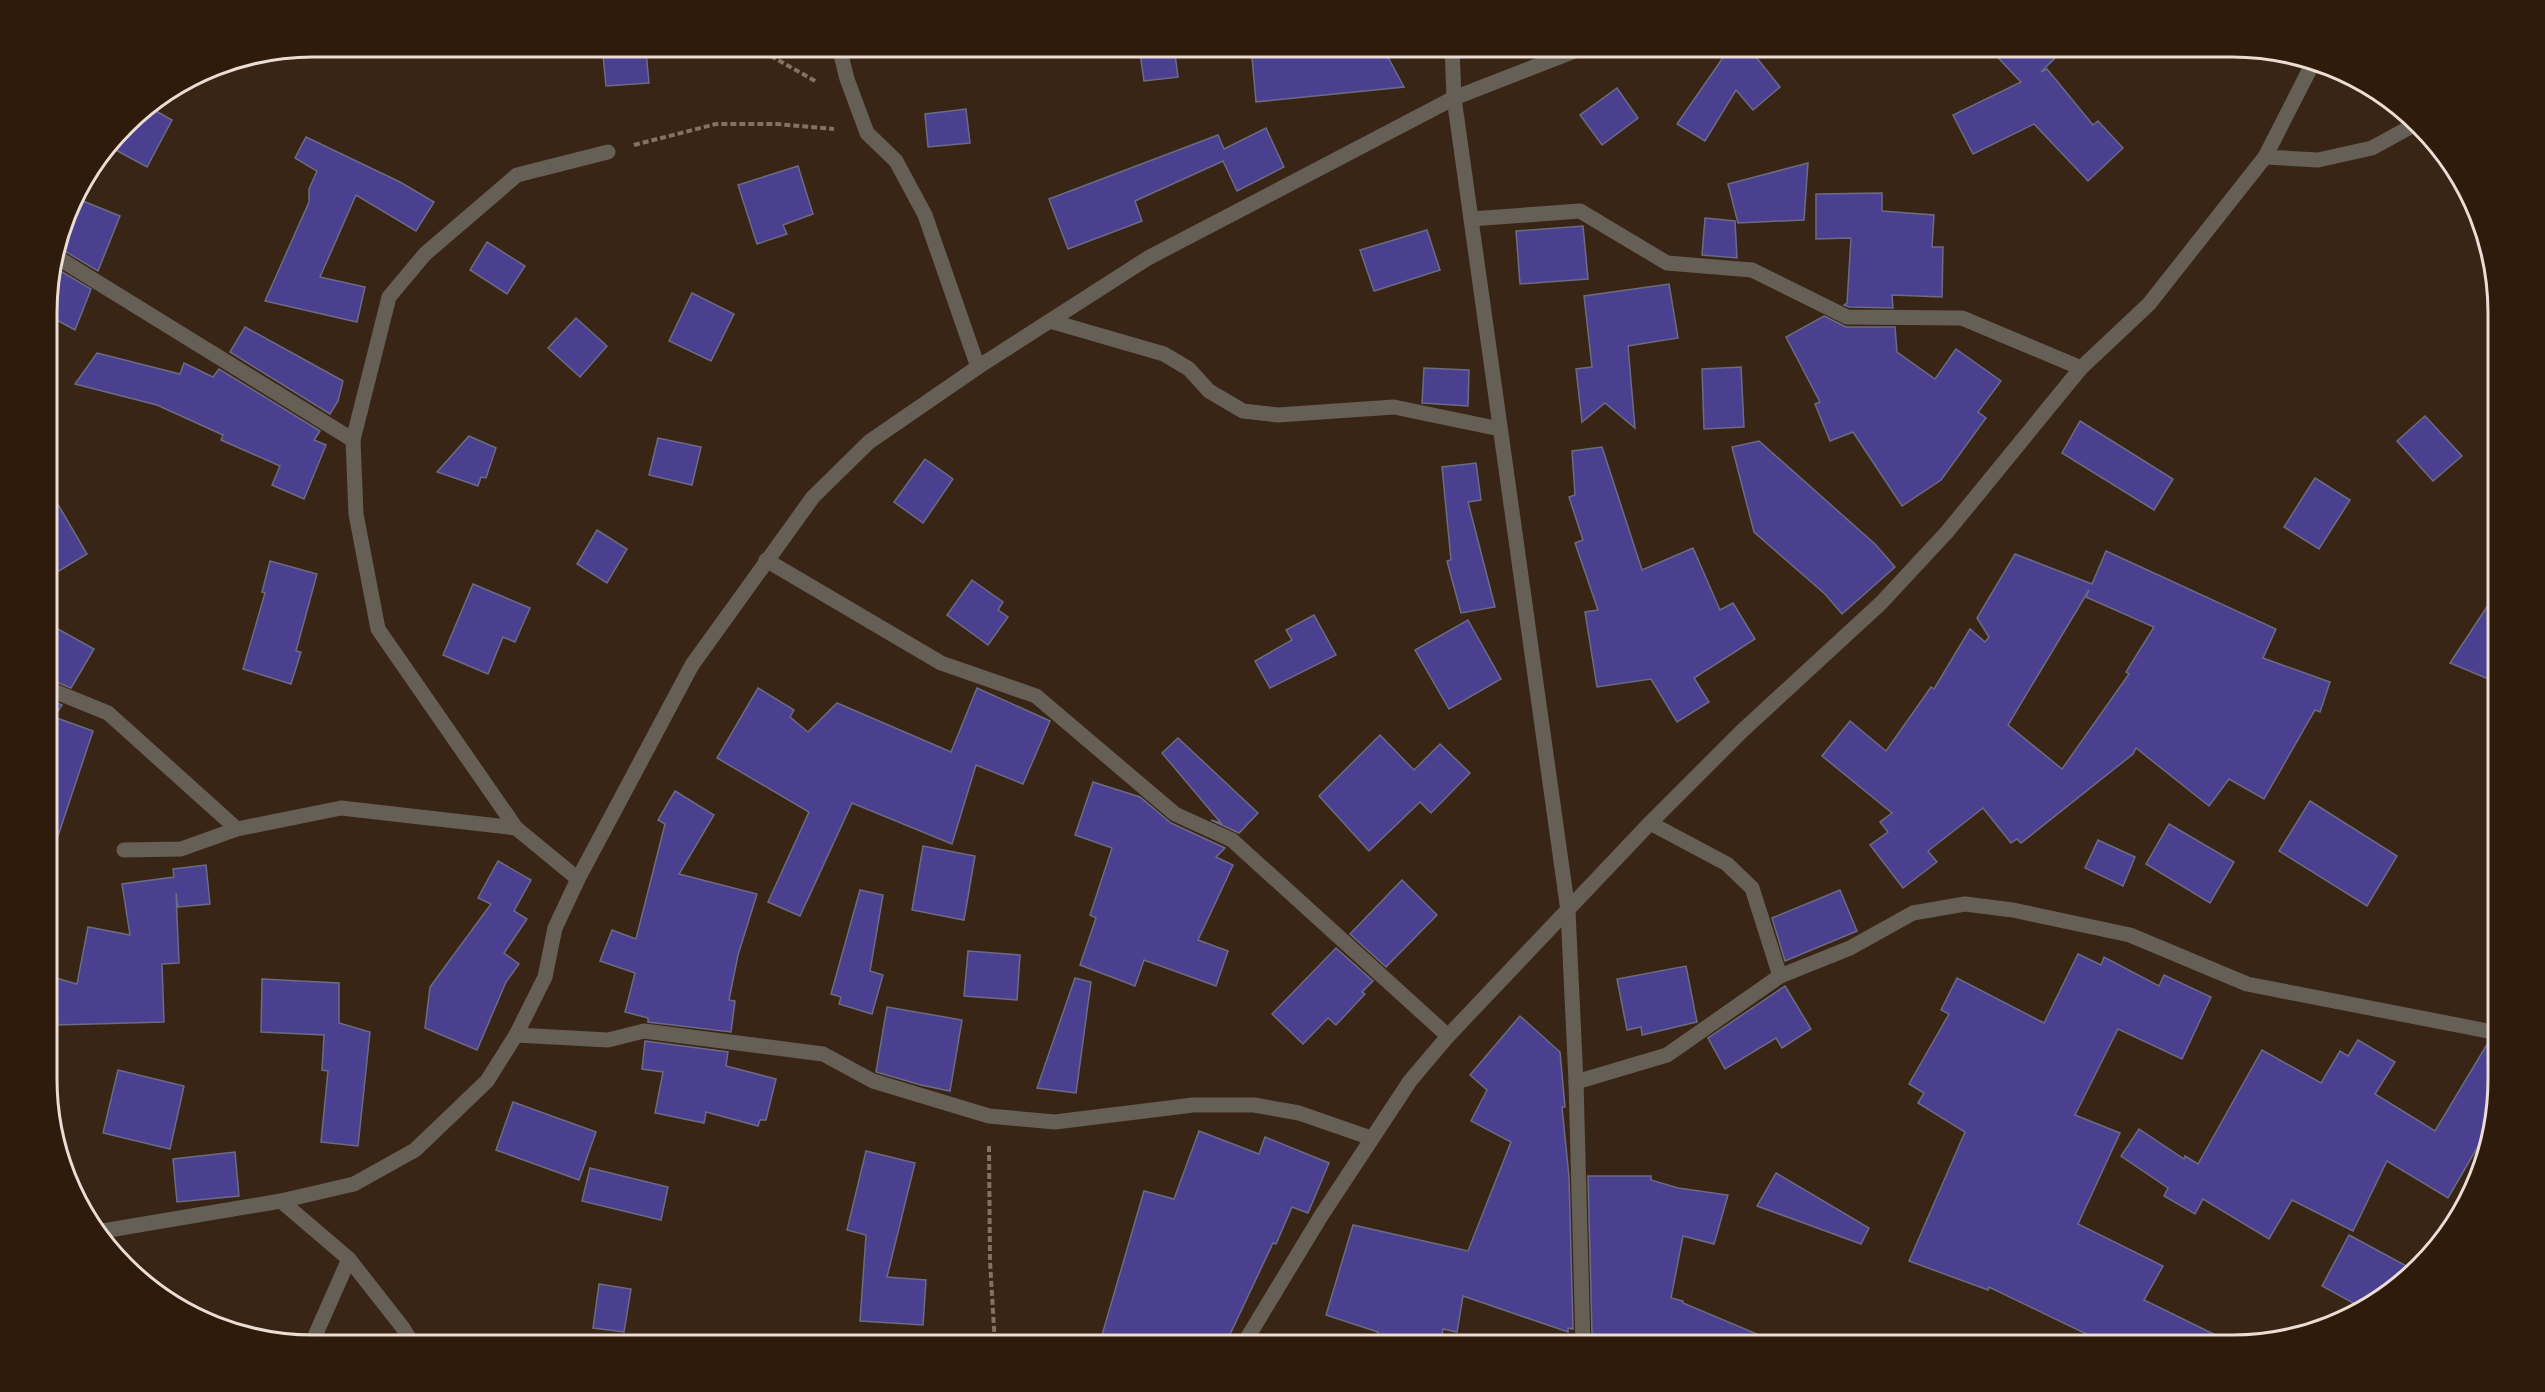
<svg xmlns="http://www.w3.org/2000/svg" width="2545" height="1392" viewBox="0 0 2545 1392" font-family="Lato,sans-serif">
	<rect width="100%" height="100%" fill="#392515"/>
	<g fill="#4b408f" stroke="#6b6b84" stroke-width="1.5" fill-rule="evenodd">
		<polygon points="1139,46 1174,46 1178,77 1144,81"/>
		<polygon points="1251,46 1382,46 1404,87 1256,102"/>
		<polygon points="1731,46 1754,46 1759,50 1756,57 1780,87 1753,110 1736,90 1705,141 1677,124"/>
		<polygon points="1987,46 2067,46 2041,72 2047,69 2093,125 2098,121 2123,148 2088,181 2034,124 1973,154 1953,115 2021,82"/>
		<polygon points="646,51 649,83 606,86 603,55"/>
		<polygon points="1617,88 1638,118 1602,145 1580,115"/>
		<polygon points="147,106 172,120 147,167 110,147 137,113"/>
		<polygon points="966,109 970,143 928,147 925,114"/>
		<polygon points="1266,128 1284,167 1237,191 1223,161 1135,201 1142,221 1068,249 1049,199 1218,135 1224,149"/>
		<polygon points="306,137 400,182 434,202 416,231 356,195 320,277 365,287 357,322 265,301 309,202 309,189 317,171 295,158"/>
		<polygon points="1808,163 1804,220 1738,223 1728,184"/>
		<polygon points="798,166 813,214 783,225 787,234 757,244 738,185"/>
		<polygon points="1882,193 1882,211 1934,215 1932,247 1943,247 1942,297 1892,295 1893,308 1849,307 1844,305 1847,303 1851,238 1816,239 1816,194"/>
		<polygon points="73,197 120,216 98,271 58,247"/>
		<polygon points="1705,218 1735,221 1737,258 1702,255"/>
		<polygon points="1583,226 1588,279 1520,284 1516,231"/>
		<polygon points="1427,230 1440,270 1374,291 1360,250"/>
		<polygon points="487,242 525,266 507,294 470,270"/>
		<polygon points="52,266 91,289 75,330 49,316 49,278"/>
		<polygon points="1669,284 1678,338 1628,346 1635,428 1605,403 1582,422 1576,369 1592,367 1584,296"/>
		<polygon points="692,293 734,314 711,361 669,341"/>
		<polygon points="1824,316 1846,327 1895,327 1897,352 1935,379 1956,349 2001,381 1978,412 1986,418 1941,480 1902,506 1853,432 1830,441 1815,404 1820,402 1786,337"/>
		<polygon points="576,318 607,346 580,377 548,348"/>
		<polygon points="245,327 343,381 338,401 330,414 230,352"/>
		<polygon points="97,353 180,374 184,363 213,377 219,369 320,431 314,440 326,445 304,499 272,485 280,466 221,440 223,435 157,405 75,384"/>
		<polygon points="1741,367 1744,427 1704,429 1702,369"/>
		<polygon points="1424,368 1469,370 1468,406 1422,403"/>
		<polygon points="2425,416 2462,456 2433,481 2397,441"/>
		<polygon points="2080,421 2173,479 2154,510 2062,453"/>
		<polygon points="469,436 496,448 486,478 481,477 478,486 437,472"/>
		<polygon points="658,438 701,447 692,485 649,475"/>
		<polygon points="1759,441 1875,544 1895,567 1842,614 1825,594 1754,532 1732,447"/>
		<polygon points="1602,447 1642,570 1693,548 1720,610 1733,603 1755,639 1694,678 1709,702 1677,722 1651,679 1597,687 1585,612 1598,610 1575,543 1583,540 1569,497 1575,495 1572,451"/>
		<polygon points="925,459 953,479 923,523 894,502"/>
		<polygon points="1476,463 1481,500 1468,502 1495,607 1461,613 1447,561 1451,560 1442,467"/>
		<polygon points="2315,478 2350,500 2319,549 2284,527"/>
		<polygon points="49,489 87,554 49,577"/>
		<polygon points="597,530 627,549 607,583 577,564"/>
		<path d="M2106 551 2276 629 2263 658 2330 682 2320 712 2315 710 2264 799 2229 779 2209 806 2136 748 2133 754 2021 843 2017 839 2011 843 1983 808 1928 851 1937 862 1903 888 1870 845 1888 832 1880 822 1892 813 1822 756 1850 721 1886 751 1931 687 1934 689 1970 629 1985 642 1989 637 1977 618 2015 554 2092 584ZM2089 590 2086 597 2154 627 2126 672 2129 674 2062 769 2008 725Z"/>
		<polygon points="270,561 317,574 296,651 301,652 291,684 243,669 265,593 262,592"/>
		<polygon points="972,580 1003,602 998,610 1008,617 988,645 947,615"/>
		<polygon points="473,584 530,608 515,642 503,637 488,674 443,655"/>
		<polygon points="2498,590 2498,683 2450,663"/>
		<polygon points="1314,615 1336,655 1270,688 1255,661 1292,640 1286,630"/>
		<polygon points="1468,620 1501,679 1449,709 1415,650"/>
		<polygon points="49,624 94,649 71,688 49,679"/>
		<polygon points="758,688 794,710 790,717 808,732 837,703 951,752 977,688 1050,721 1023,784 976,765 952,844 852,803 800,916 768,902 809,812 717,758"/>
		<polygon points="49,699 62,705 54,717 93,731 55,845 49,844"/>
		<polygon points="1380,735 1414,770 1440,744 1470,773 1431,813 1420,802 1369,851 1319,796"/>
		<polygon points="1178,738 1258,813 1239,833 1211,820 1221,823 1162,753"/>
		<polygon points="1093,782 1140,797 1171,823 1225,848 1216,857 1233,865 1198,940 1228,951 1216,986 1144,960 1135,986 1080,965 1096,918 1090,915 1112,848 1075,835"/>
		<polygon points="675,791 714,815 679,874 757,894 738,955 729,1000 735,1001 731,1032 648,1022 648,1018 625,1012 635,973 600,961 612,930 636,939 665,824 658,820"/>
		<polygon points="2310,801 2397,856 2367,906 2279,851"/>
		<polygon points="2169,824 2234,862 2210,903 2146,864"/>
		<polygon points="2098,840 2135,857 2123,886 2085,868"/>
		<polygon points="923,846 975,856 964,920 912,910"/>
		<polygon points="498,861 531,880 514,911 527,919 504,953 519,964 506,982 477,1050 425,1028 430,987 491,904 478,898"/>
		<polygon points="206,865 210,904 178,907 176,893 179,963 162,964 164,1022 57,1025 58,1018 49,1015 49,976 77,984 88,927 130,935 122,884 174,877 173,869"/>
		<polygon points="1402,880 1437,915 1386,967 1350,934"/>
		<polygon points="860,890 883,895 870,971 883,975 872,1014 839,1004 841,997 831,994"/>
		<polygon points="1840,890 1857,931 1785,961 1772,918"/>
		<polygon points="1336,948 1373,981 1362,992 1365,994 1336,1025 1328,1018 1303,1044 1272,1014"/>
		<polygon points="968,951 1020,955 1017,1000 964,996"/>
		<polygon points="2078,954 2101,965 2104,957 2159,986 2164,975 2211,997 2182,1059 2118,1029 2075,1115 2120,1133 2078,1224 2163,1266 2144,1300 2236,1345 2109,1345 1989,1287 1988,1290 1909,1261 1965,1132 1918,1103 1924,1093 1909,1084 1949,1014 1941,1010 1957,978 2044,1023"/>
		<polygon points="1686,966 1697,1022 1642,1035 1641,1027 1627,1030 1617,979"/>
		<polygon points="1075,978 1091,982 1076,1093 1037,1088"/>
		<polygon points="262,979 339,983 339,1023 370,1032 358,1146 321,1142 328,1071 322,1070 324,1035 261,1032"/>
		<polygon points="1785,986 1811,1029 1782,1048 1776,1038 1725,1069 1708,1038"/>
		<polygon points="887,1007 962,1020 950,1091 921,1085 876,1072"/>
		<polygon points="1520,1016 1560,1052 1565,1107 1562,1107 1569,1177 1573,1329 1568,1328 1568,1332 1463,1296 1457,1332 1443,1329 1440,1345 1375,1345 1378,1332 1326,1315 1353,1225 1468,1251 1511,1142 1471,1121 1487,1090 1470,1075"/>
		<polygon points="2358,1040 2395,1062 2375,1094 2435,1131 2489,1041 2498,1043 2498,1096 2487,1131 2448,1198 2387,1161 2353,1231 2292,1200 2269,1239 2203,1199 2195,1214 2164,1196 2168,1188 2121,1156 2139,1129 2184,1159 2185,1156 2198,1164 2262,1050 2321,1083 2340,1051 2348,1056"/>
		<polygon points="645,1041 728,1052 726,1066 776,1079 766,1120 760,1120 758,1126 706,1112 704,1123 655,1113 663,1072 642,1069"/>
		<polygon points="118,1070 184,1086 170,1149 103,1133"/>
		<polygon points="513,1102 596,1132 579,1180 496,1150"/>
		<polygon points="1199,1131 1259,1154 1265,1137 1329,1163 1308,1213 1292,1207 1276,1244 1273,1243 1225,1345 1129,1345 1102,1335 1144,1191 1174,1199"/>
		<polygon points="866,1151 915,1163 887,1277 926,1280 923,1325 860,1321 866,1235 847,1230"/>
		<polygon points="235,1152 239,1196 177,1202 173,1159"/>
		<polygon points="590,1168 668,1187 661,1220 582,1201"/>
		<polygon points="1776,1173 1869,1228 1861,1244 1757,1206"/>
		<polygon points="1588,1176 1651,1176 1651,1180 1678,1188 1728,1195 1714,1244 1683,1236 1671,1298 1683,1301 1683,1303 1783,1345 1638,1345 1592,1334"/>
		<polygon points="2349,1235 2410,1268 2380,1301 2364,1309 2322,1286"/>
		<polygon points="599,1284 631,1289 624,1332 593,1328"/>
	</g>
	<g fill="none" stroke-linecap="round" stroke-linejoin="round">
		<g stroke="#837164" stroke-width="4" stroke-dasharray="6 3" stroke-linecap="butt">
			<polyline points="755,47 817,82"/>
			<polyline points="634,145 716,124 777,124 834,129"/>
			<polyline points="989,1146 990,1261 995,1345"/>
		</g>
		<g stroke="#665f55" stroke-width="15">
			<polyline points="839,47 847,79 867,133 896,161 925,215 978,367"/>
			<polyline points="1452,47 1454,98 1568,911 1576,1082 1583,1345"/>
			<polyline points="2265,157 2318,160 2372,148 2412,126"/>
			<polyline points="1471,219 1580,211 1667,263 1752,270 1847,317 1962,318 2081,368"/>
			<polyline points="55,256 353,440 356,514 378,629 516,828 578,879"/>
			<polyline points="1050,321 1164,354 1189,369 1209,391 1243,411 1278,415 1394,407 1500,429"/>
			<polyline points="353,440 389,297 425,254 517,175 608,152"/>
			<polyline points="766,560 941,663 1036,696 1175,814 1232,840 1448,1036"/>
			<polyline points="49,689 108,713 237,829"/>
			<polyline points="1650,823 1727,864 1752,888 1780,976"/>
			<polyline points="124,850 181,849 237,829 341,808 516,828"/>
			<polyline points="516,1035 608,1040 644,1031 823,1054 873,1081 989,1116 1055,1122 1193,1105 1254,1105 1299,1113 1371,1138"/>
			<polyline points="1576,1082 1667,1055 1780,976 1850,948 1913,913 1965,904 2013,910 2130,935 2247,984 2498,1033"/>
			<polyline points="281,1201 349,1259 403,1328 413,1345"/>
			<polyline points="97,1232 281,1201 354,1184 415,1150 487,1081 516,1035 545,977 555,928 578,879 692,665 813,497 869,442 978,367 1148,258 1454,98 1585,47"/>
			<polyline points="311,1345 349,1259"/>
			<polyline points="1243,1345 1321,1216 1410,1081 1448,1036 1650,823 1741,732 1881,603 1947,532 2081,368 2149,304 2265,157 2314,61"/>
		</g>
	</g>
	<path d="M0 0H2545V1392H0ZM313 57H2232A256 256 0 0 1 2488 313V1079A256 256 0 0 1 2232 1335H313A256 256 0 0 1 57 1079V313A256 256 0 0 1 313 57Z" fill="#2e1b0c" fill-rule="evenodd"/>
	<path fill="none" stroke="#ebddd4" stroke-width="3" d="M313 57H2232A256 256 0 0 1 2488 313V1079A256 256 0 0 1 2232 1335H313A256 256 0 0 1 57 1079V313A256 256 0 0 1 313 57Z"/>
</svg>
